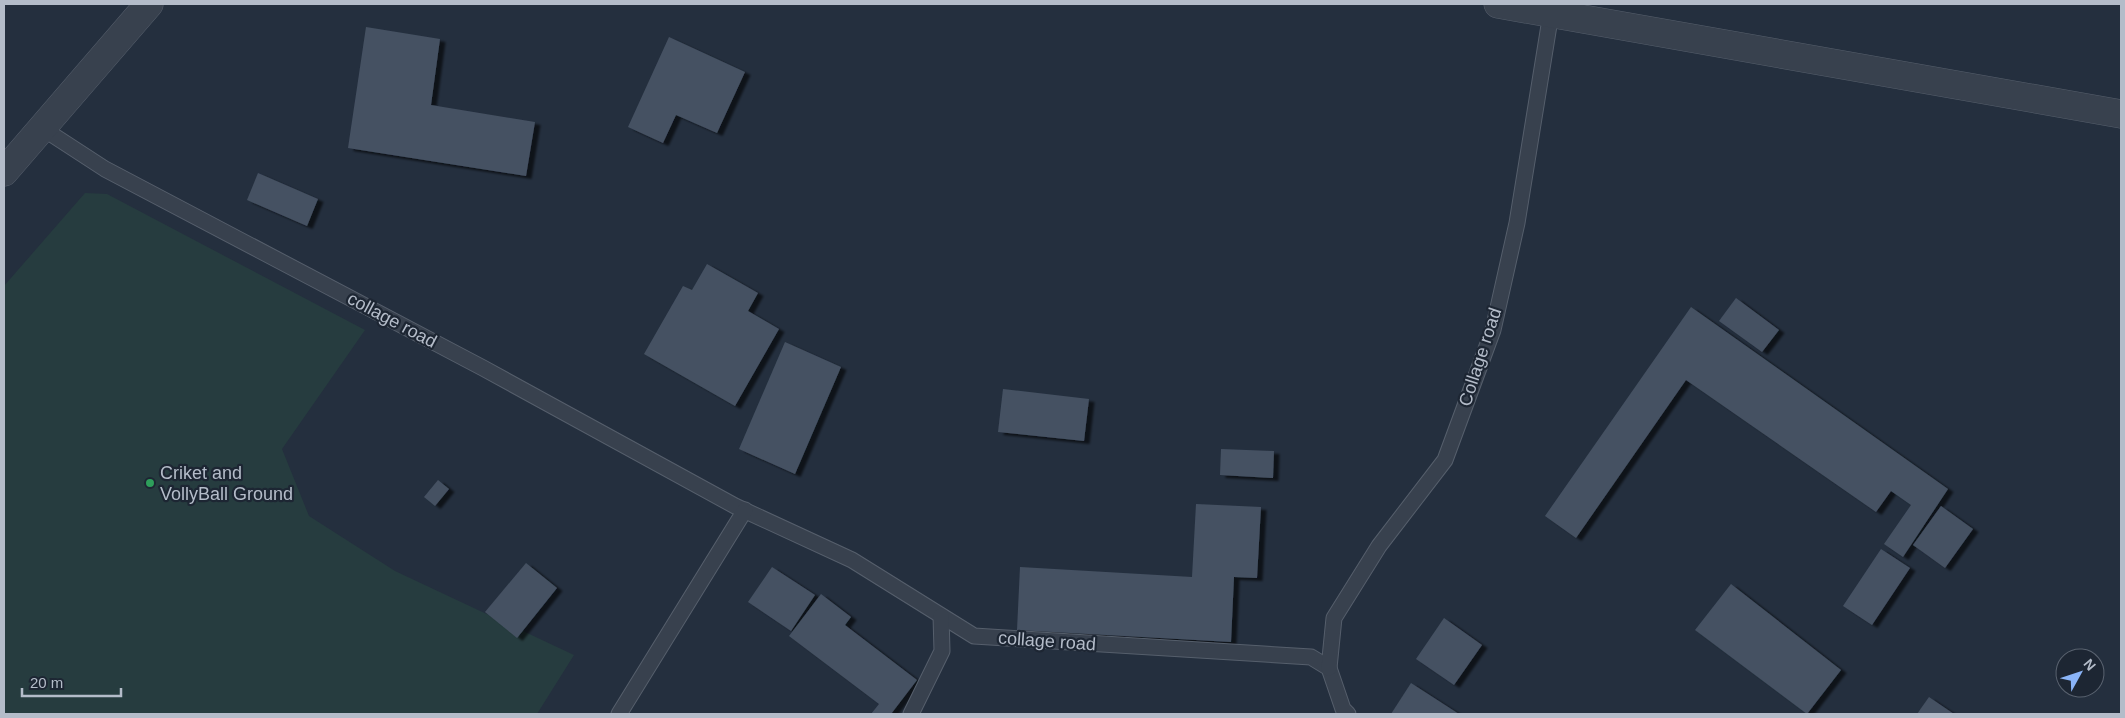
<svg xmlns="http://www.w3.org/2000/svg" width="2125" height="718" viewBox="0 0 2125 718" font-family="Helvetica,sans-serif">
	<defs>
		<filter id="shadow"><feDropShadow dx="5.5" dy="3" stdDeviation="1" flood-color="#0009"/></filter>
	</defs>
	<rect width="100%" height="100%" fill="#242f3e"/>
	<polygon fill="#263c3f" points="85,193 107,194 365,330 282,449 309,516 395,571 574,655 537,714 4,714 4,286"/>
	<g fill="#455162" filter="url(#shadow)">
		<polygon points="366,27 440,39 431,105 535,122 526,176 348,148"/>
		<polygon points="669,37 745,72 717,133 676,115 663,143 628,127"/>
		<polygon points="258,173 318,199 307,226 247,200"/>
		<polygon points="707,264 758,293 748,311 779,329 735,406 644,354 683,286 692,290"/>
		<polygon points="1736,298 1779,330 1762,352 1719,321"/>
		<polygon points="1691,307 1948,489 1903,557 1884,544 1911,505 1891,491 1876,512 1686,380 1576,538 1545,516"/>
		<polygon points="785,342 841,367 795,474 739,449"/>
		<polygon points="1003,389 1089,399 1084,441 998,432"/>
		<polygon points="1221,449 1274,451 1273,478 1220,475"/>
		<polygon points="438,480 449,489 435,506 424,497"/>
		<polygon points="1196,504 1261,507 1257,578 1234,577 1231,642 1017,630 1020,567 1192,577"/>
		<polygon points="1941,506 1973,529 1945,568 1913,545"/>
		<polygon points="1881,549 1910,568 1872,625 1843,606"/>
		<polygon points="526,563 557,588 517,638 485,612"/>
		<polygon points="772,567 815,595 791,631 748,602"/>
		<polygon points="1731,584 1841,670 1807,714 1695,630"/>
		<polygon points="821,594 851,617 845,625 917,680 891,714 871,714 879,704 789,636"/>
		<polygon points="1444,618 1482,645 1454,685 1416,659"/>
		<polygon points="1411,683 1459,714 1391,714"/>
		<polygon points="1929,697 1954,714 1917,714"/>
	</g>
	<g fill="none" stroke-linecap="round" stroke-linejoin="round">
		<g stroke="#565f6c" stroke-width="17">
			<g id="service">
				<polyline points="42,128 105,169 483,368 735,506 852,560 974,636 1311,657 1329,668 1343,709 1348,714"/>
				<polyline points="1329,668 1334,618 1379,546 1445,460 1493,330 1517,223 1551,13 1550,7"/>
				<polyline points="619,714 745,510"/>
				<polyline points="911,714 942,651 941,616"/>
			</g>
		</g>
		<g stroke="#565f6c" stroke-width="29">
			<g id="tertiary">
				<polyline points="1498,4 2121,114"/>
				<polyline points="4,172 149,4"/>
			</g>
		</g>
		<use href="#service" stroke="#38414e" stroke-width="15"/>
		<use href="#tertiary" stroke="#38414e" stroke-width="28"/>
	</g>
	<circle fill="#2e9e5b" stroke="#1d2633" stroke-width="2" cx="150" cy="483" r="5"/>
	<g text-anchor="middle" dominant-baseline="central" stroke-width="4.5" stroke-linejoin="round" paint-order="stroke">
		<g font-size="18" fill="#b4bcc9" stroke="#1d2633">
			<text transform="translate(392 320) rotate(28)">collage road</text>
			<text transform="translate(1480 357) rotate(-72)">Collage road</text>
			<text transform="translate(1047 641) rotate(4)">collage road</text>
		</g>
		<g font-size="18" fill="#b4bcc9" stroke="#1d2633" text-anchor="start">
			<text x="160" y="473">Criket and<tspan x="160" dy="21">VollyBall Ground</tspan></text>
		</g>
	</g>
	<rect width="2125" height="718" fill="none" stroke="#b4bcc9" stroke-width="10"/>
	<g transform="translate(2080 673) rotate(50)"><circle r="24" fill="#1d2633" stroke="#59626f"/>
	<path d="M0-4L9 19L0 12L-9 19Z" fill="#8ab4f8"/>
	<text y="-8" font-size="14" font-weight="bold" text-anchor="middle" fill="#b4bcc9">N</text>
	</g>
	<path d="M22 688v8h99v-8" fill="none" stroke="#b4bcc9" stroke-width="2.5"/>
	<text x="30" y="688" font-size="15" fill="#b4bcc9" stroke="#1d2633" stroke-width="4" paint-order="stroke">20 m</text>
</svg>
